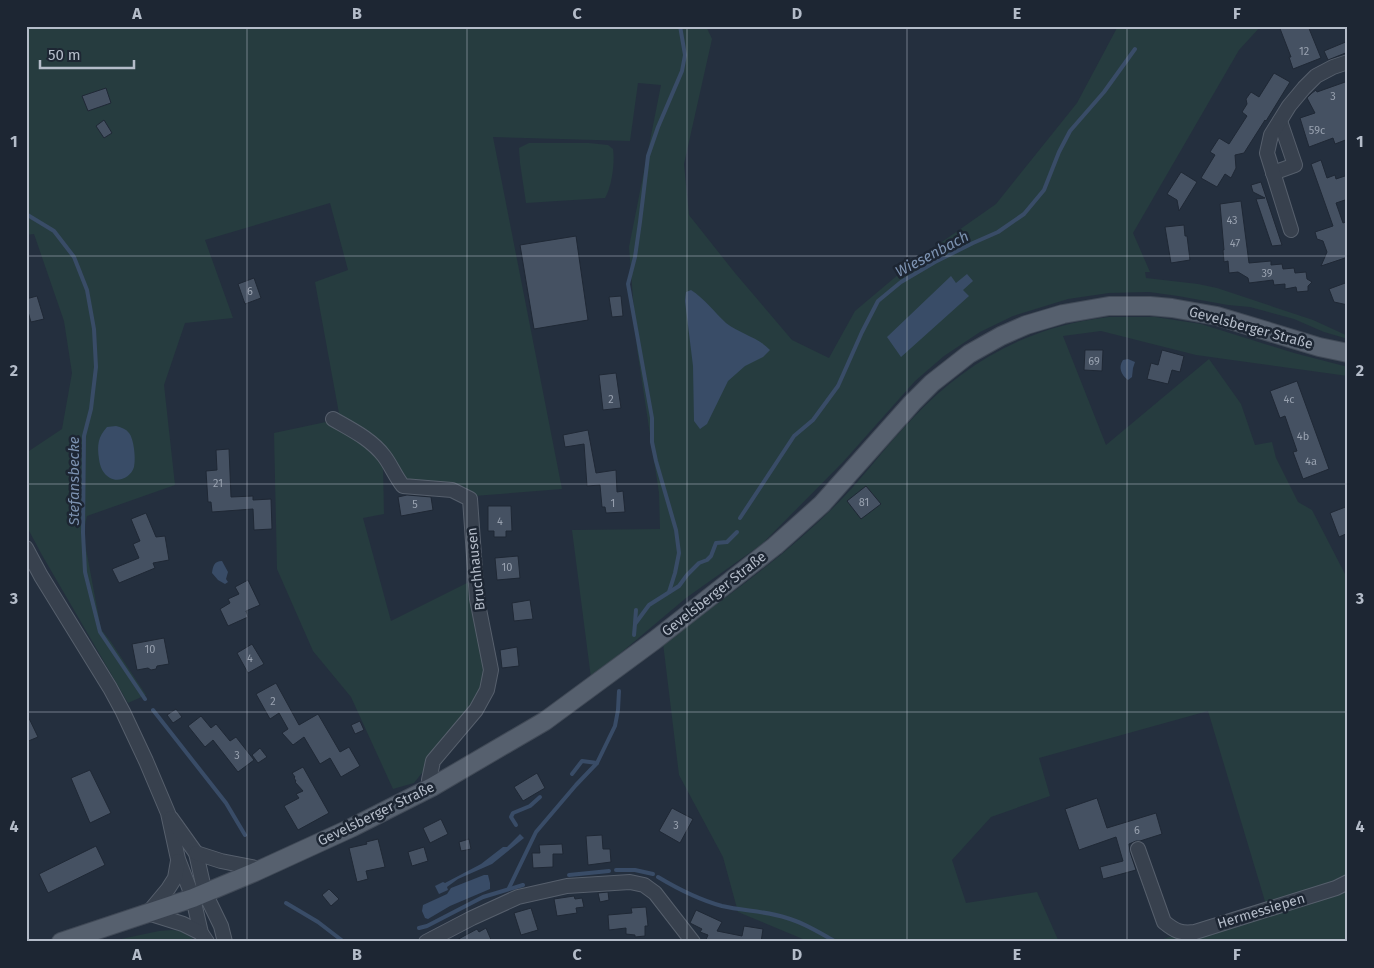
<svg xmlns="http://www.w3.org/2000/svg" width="1374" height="968" viewBox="0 0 1374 968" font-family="'Fira Sans',sans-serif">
	<rect width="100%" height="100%" fill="#242f3e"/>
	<g fill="#263c3f">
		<polygon points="26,26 706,26 712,39 684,164 689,215 735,273 792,340 829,358 855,311 912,263 996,204 1077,103 1118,26 1261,26 1239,50 1133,233 1150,272 1145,272 1146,278 1198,284 1217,288 1313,320 1348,336 1348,339 1324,332 1294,319 1250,307 1228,305 1178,296 1149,292 1109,293 1068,299 1013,316 980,332 944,356 915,381 843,462 762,544 686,598 591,678 572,530 660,529 659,493 637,349 629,247 661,85 638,83 630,141 493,137 562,489 474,496 403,480 383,465 384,514 363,518 391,621 471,581 486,680 472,710 414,783 393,789 351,697 313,651 277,569 274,433 340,419 315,282 348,270 330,203 205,240 233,318 185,323 164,385 175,485 87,516 83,533 101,629 111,642 146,695 128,703 42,555 26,525 26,453 62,429 72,373 64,321 34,234 26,235"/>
		<path d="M529 143H589L608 145 613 149C615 162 612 186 605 198L526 203 520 163 519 148Z"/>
		<path d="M1109 317H1155L1201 324 1294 353 1348 367V376L1196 355 1101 331 1063 336 1106 445 1209 359 1241 404 1255 445 1272 442 1276 458 1298 502 1312 510 1345 574 1348 579V942H1153L1267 908 1208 711 1039 758 1050 796 991 817 952 860 966 903 1037 892 1059 942H810L738 912 723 857 679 775 663 643C721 601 780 560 832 509 861 481 884 448 912 419 966 361 1030 326 1109 317Z"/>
		<polygon points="172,930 180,931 199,942 107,942 159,931"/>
	</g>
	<g fill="#394c67">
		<polygon points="967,274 973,281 963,290 969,296 901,357 887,337 951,276 956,283"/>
		<path d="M691 290C705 299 714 312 726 323 740 334 758 337 770 350L763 357 745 366 728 381 707 424 700 429 694 421 693 366 685 301 686 292Z"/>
		<path d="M1128 359 1135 362 1133 368 1132 377 1128 380C1121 375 1118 367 1123 360Z"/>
		<path d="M116 426C121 427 126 429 129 433 134 439 136 459 134 467 131 477 119 483 110 478 103 474 100 467 99 459 97 445 98 437 107 427Z"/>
		<path d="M222 561 228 572 226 579 228 582 225 584 218 580 212 573C213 566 214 561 222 561Z"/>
		<polygon points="520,834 524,838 492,864 458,879 447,887 448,890 439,894 435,886 443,882 445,883 481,864 503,847 507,847"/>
		<polygon points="484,875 488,875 490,883 490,889 450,906 428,919 425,918 422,911 423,905 447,894 451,888"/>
	</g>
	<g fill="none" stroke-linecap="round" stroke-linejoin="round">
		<g stroke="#394c67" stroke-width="4">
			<polyline points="26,214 54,231 74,257 87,290 94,329 96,367 91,409 84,436 83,533 85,572 100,632 145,699"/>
			<polyline points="740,518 794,436 813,420 838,386 862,332 878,301 901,282 935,262 973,243 998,232 1024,214 1044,190 1059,152 1070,131 1104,92 1135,49"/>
			<polyline points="669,592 675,573 679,553 676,530 656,461 652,442 652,418 628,284 635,257 640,222 648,156 658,127 682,71 685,55 680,26"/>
			<polyline points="635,623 636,610"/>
			<polyline points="634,635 635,624 649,605 679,586 687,575 699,563 707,560 711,556 716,543 727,542 737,532"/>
			<polyline points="153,710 226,803 245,835"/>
			<polyline points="572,774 582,761 597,763"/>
			<polyline points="516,825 511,817 513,813 530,806 540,797"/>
			<polyline points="616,870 635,870 653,874"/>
			<polyline points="569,875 609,871"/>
			<path d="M658 877C678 889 700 900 722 906 744 911 766 911 787 918 805 923 820 933 836 942"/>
			<polyline points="509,888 536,832 576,785 597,763 615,726 618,710 619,691"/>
			<polyline points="286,903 318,922 344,942"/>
			<polyline points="419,928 427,926 483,897 523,885"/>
		</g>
	</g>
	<g fill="#455162" stroke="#1f2835">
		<polygon points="1279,26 1308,26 1321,58 1293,69 1289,57 1291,57"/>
		<polygon points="1348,41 1348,52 1328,60 1324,51"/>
		<polygon points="1274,73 1290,82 1266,121 1265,120 1244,153 1235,155 1236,168 1231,178 1225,174 1217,187 1201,178 1215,155 1210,152 1219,138 1229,144 1247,116 1242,112 1247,104 1246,99 1251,92 1259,97"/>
		<polygon points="1348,81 1348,139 1335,144 1333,138 1309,147 1300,118 1315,113 1307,98 1312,93 1316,90 1317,92"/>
		<polygon points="106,88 111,103 88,111 82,96"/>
		<polygon points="104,120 112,133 104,138 96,126"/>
		<polygon points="1321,160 1327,178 1335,175 1336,179 1348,175 1348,199 1336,203 1343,223 1348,221 1348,229 1346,233 1348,239 1348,257 1321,266 1327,252 1323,241 1317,239 1315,232 1333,226 1311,164"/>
		<polygon points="1181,172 1197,182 1179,211 1177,200 1167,194"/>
		<polygon points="1261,182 1282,245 1272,246 1256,199 1265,198 1253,192 1251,185"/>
		<polygon points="1241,201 1249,263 1271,261 1271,265 1282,264 1283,269 1294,268 1295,273 1306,272 1307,279 1312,282 1308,286 1308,291 1297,292 1296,287 1285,289 1285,284 1274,285 1273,280 1249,283 1248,278 1238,272 1229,273 1228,261 1224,262 1223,250 1224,250 1220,204"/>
		<polygon points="1184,225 1185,236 1187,236 1190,260 1171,263 1165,227"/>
		<polygon points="576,236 588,320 534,329 520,245"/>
		<polygon points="254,278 261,298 245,304 238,284"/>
		<polygon points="1348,282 1348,305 1334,302 1329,289"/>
		<polygon points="37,296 44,319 31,322 26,305 26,299"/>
		<polygon points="621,296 623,316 612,317 609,297"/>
		<polygon points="1085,350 1103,350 1102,371 1084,370"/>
		<polygon points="1162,350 1184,356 1180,372 1172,370 1168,384 1147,379 1151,363 1158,365"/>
		<polygon points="616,373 621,408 603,410 599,375"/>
		<polygon points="1297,381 1329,469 1303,479 1293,452 1297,451 1285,416 1280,418 1270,391"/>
		<polygon points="588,430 596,473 616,470 617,492 623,491 625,512 606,513 605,507 602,507 600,485 587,486 584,444 565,447 563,435"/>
		<polygon points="229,449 231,497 253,496 253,500 271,499 272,529 254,530 253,509 212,512 211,502 208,502 206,471 217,470 216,450"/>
		<polygon points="866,486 881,504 861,519 847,501"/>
		<polygon points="407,495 431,497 433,510 401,516 398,497"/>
		<polygon points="488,506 511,506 512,531 506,531 506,537 494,537 494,531 488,531"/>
		<polygon points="1348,506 1348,533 1339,537 1330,513"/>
		<polygon points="146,513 156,537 165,536 169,560 153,563 155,568 119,583 112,569 139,558 133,544 140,541 131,519"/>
		<polygon points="518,556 520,578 497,580 495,558"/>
		<polygon points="248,580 260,605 246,611 248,617 228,626 220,609 230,603 228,599 239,594 235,587"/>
		<polygon points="530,600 533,619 514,621 512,603"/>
		<polygon points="164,638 169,664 157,666 156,669 151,670 148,668 137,670 132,644"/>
		<polygon points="252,644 264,664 248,673 237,653"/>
		<polygon points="517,647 519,666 502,668 500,650"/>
		<polygon points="276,683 299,725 318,714 340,752 349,747 360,766 341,777 330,758 320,764 304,737 293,745 282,733 288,729 279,713 270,719 256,694"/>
		<polygon points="176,709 182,717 173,723 167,715"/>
		<polygon points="26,712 38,737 26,742"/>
		<polygon points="201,716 211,728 216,724 230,741 236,737 254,760 238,772 213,740 205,747 188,726"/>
		<polygon points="360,721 364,730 355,734 351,725"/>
		<polygon points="260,748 267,757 258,763 252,755"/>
		<polygon points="303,767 329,813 298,830 284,806 299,798 296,794 303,791 295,782 296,781 294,778 295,777 292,773"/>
		<polygon points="90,770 111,813 90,823 71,778"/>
		<polygon points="537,773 545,788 523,801 514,787"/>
		<polygon points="1097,798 1107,828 1156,813 1162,834 1140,841 1136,841 1129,844 1130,852 1136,870 1103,879 1100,867 1123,861 1116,837 1079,850 1065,809"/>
		<polygon points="672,808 693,819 680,843 659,831"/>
		<polygon points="441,819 448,834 430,843 423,828"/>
		<polygon points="602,835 603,849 610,849 611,862 588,865 586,836"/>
		<polygon points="378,839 385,867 366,871 368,879 357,882 349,848 367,844 366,842"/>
		<polygon points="469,839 471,849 461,851 459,842"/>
		<polygon points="562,844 563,854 553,854 553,867 533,868 532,853 540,853 539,845"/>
		<polygon points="96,846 105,865 48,893 39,874"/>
		<polygon points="424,847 428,861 412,866 408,852"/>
		<polygon points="329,889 339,899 331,906 322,895"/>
		<polygon points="608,892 609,900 600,902 598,893"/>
		<polygon points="574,896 575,899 582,898 584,907 576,908 577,913 557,916 554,899"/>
		<polygon points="646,907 648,926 645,926 645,936 635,937 635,935 626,934 626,928 609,930 608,915 632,913 631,908"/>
		<polygon points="531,908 538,930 521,935 514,913"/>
		<polygon points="696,910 722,922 717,931 742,936 744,926 763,929 761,942 705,942 708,935 700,932 702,929 690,923"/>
		<polygon points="486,928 492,942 453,942 477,929 479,932"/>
	</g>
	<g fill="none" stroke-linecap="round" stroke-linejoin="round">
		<g stroke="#565f6c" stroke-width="16">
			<g id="minor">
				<polyline points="1273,173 1295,165 1280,121"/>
				<polyline points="1291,230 1267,153 1271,135 1289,106 1304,88 1316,76 1333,67 1348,62"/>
				<path d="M333 419C352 430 371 439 384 456 391 465 395 476 403 486L452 490 470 499 477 599 491 670 487 690 476 710 433 761 429 780 432 787"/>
				<polyline points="26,548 41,576 110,688 123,712 146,761 168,813 178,859 193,898 201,933 207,942"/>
				<polyline points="171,818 196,853 205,893 221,926 225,942"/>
				<path d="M1138 849 1164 922C1175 931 1181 934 1195 932L1336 888 1348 882"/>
				<polyline points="196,853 221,861 261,869"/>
				<polyline points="178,861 175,878 168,889 148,913 183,924 201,933"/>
				<polyline points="426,942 472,918 518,897 567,886 630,882 644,885 655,893 693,942"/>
			</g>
		</g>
		<g stroke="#414a57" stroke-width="20">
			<polyline id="major" points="61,942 193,898 255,872 351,828 432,787 545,721 655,640 775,546 822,504 912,403 932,383 969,354 1001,336 1026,325 1063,314 1109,306 1150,306 1172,308 1217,316 1319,347 1348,353"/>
		</g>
		<use href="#minor" stroke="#38414e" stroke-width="14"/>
		<use href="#major" stroke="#56606e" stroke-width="18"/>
	</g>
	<path fill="none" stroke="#b4bcc9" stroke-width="1" stroke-opacity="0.55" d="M247 26V942M467 26V942M687 26V942M907 26V942M1127 26V942M26 256H1348M26 484H1348M26 712H1348"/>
	<g text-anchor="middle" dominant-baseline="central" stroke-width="5" stroke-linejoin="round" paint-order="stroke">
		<g font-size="11" fill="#98a1af">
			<text x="1304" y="51">12</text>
			<text x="1333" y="96">3</text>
			<text x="1317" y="130">59c</text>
			<text x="1232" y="220">43</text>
			<text x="1235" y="243">47</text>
			<text x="1267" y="273">39</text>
			<text x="250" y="291">6</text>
			<text x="1094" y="361">69</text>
			<text x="611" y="399">2</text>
			<text x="1289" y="399">4c</text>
			<text x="1303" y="436">4b</text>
			<text x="1311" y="461">4a</text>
			<text x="218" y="483">21</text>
			<text x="864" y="502">81</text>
			<text x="613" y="503">1</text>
			<text x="415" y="504">5</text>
			<text x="500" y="521">4</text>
			<text x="507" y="567">10</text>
			<text x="150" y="649">10</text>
			<text x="250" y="658">4</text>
			<text x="273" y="701">2</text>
			<text x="237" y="755">3</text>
			<text x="676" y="825">3</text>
			<text x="1137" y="830">6</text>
		</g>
		<g font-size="14" fill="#b4bcc9" stroke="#1d2633">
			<text transform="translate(1251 328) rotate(15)">Gevelsberger Straße</text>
			<text transform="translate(476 569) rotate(-96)">Bruchhausen</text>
			<text transform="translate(714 594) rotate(-38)">Gevelsberger Straße</text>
			<text transform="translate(376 814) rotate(-26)">Gevelsberger Straße</text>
			<text transform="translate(1261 911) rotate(-17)">Hermessiepen</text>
		</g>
		<g font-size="15" font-style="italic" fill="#7c92b1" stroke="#1d2633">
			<text transform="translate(932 254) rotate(-28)">Wiesenbach</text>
			<text transform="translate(74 481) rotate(-90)">Stefansbecke</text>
		</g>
	</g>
	<rect width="1374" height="968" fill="none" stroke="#1d2633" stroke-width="55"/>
	<path d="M40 60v8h94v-8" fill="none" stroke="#b4bcc9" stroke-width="2.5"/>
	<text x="48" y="60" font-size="15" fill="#b4bcc9" stroke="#1d2633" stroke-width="4" paint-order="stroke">50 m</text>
	<rect x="28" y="28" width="1318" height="912" fill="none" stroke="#b4bcc9" stroke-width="2"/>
	<g font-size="16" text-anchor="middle" font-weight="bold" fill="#b4bcc9">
		<text x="137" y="19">A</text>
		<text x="357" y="19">B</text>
		<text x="577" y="19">C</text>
		<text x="797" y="19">D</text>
		<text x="1017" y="19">E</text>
		<text x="1237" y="19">F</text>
		<text x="14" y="147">1</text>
		<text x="1360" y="147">1</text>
		<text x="14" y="376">2</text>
		<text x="1360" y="376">2</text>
		<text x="14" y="604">3</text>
		<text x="1360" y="604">3</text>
		<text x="14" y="832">4</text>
		<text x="1360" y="832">4</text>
		<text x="137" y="960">A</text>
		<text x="357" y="960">B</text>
		<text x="577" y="960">C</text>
		<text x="797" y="960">D</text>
		<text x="1017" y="960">E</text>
		<text x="1237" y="960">F</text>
	</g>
</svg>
